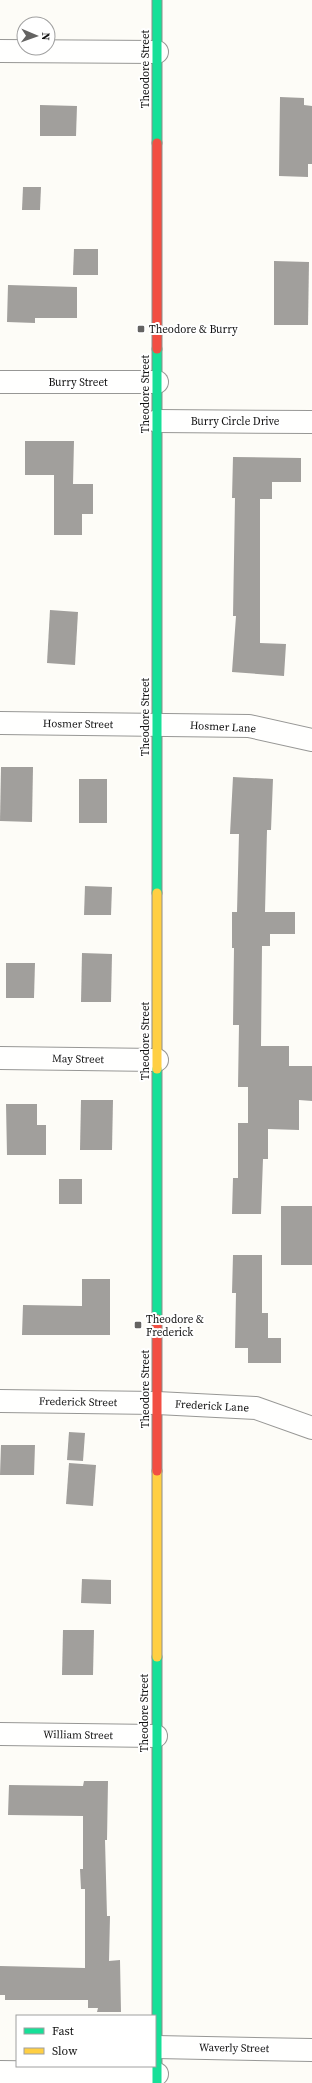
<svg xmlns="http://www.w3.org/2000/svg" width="312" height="2083" viewBox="0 0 312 2083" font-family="'Source Serif 4',serif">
	<rect width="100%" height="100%" fill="#fdfcf7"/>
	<g fill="#a19f9c">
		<polygon points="280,97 304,98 304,105 312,106 312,164 308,164 308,177 279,176"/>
		<polygon points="40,105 77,106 76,136 40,136"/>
		<polygon points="23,187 41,187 40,210 22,210"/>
		<polygon points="74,249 98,249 98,275 73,275"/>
		<polygon points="274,261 309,262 308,325 274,325"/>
		<polygon points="8,285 77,287 77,318 35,318 35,323 7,322"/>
		<polygon points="25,441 74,441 73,484 93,484 93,514 82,514 82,535 54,535 54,475 25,475"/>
		<polygon points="233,457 301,458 301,482 272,482 272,499 260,499 260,643 286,644 284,676 232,672 236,616 233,616 235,498 232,498"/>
		<polygon points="50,610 78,612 75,665 47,663"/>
		<polygon points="1,767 33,767 32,822 0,821"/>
		<polygon points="233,777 273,779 271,830 267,830 265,912 295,912 295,934 270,934 270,946 262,946 261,1046 289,1046 289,1066 312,1066 312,1101 299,1100 299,1130 268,1129 268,1159 263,1159 261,1214 232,1214 233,1178 238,1178 238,1123 248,1123 248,1087 238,1087 239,1025 233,1025 234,948 232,948 232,912 237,912 239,834 230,834"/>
		<rect x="79" y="779" width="28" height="44"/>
		<polygon points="85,886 112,887 111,915 84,915"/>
		<polygon points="82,953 112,954 111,1002 81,1002"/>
		<polygon points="6,963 35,963 34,998 6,998"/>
		<polygon points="81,1100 113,1100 112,1150 80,1150"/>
		<polygon points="6,1104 37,1104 37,1125 46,1125 46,1155 7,1155"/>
		<rect x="59" y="1179" width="23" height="25"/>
		<rect x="281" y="1206" width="31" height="59"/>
		<polygon points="233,1255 262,1255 262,1313 268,1313 268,1338 281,1338 281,1363 248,1363 248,1348 235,1348 236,1293 232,1293"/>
		<polygon points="82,1279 110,1279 110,1335 22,1335 23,1305 82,1306"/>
		<polygon points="69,1432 85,1433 83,1461 67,1460"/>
		<polygon points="1,1445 35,1445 34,1475 0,1475"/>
		<polygon points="69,1463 96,1465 93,1506 66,1504"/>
		<polygon points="82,1579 111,1580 111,1604 81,1603"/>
		<polygon points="63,1630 94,1630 93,1675 62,1675"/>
		<polygon points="84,1781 108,1781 107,1840 105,1840 107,1916 110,1916 109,1961 120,1960 121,2012 97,2012 98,2008 88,2008 88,2000 5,2000 5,1995 0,1995 0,1966 85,1968 85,1889 81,1889 80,1869 83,1869 83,1816 8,1815 9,1785 83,1786"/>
	</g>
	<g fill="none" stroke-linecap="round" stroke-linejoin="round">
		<g stroke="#979795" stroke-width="24">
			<g id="street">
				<polyline points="0,51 157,52"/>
				<polyline points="0,382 157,382"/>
				<polyline points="157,421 312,422"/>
				<polyline points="0,723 249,726 312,740"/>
				<polyline points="0,1058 157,1060"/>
				<polyline points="0,1401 157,1403 256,1408 312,1428"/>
				<polyline points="0,1734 156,1736"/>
				<polyline points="156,2047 312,2050"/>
				<polyline points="0,2072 157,2074"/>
			</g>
		</g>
		<g stroke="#8e8d8b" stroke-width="11">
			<g id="fast">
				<polyline points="157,0 157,143"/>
				<polyline points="157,349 157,893"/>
				<polyline points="157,1069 157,1319"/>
				<polyline points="157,1657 157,2083"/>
			</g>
		</g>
		<g stroke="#8e8d8b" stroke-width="11">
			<g id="slow">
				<polyline points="157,893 157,1069"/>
				<polyline points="157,1471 157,1657"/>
			</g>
		</g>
		<g stroke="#8e8d8b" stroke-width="11">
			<g id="jam">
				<polyline points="157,143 157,349"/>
				<polyline points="157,1319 157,1471"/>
			</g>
		</g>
		<use href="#street" stroke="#fffffe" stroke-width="22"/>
		<use href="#fast" stroke="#16e098" stroke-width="9"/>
		<use href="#slow" stroke="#ffcf43" stroke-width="9"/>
		<use href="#jam" stroke="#f24e42" stroke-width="9"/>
	</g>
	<g fill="#646362" stroke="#fff" stroke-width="1.5">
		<rect x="137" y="325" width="8" height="8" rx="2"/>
		<rect x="134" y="1321" width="8" height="8" rx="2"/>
	</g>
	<g text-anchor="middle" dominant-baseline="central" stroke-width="4" stroke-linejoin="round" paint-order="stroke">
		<g font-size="11" fill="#111" stroke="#fff">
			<text transform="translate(145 69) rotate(-90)">Theodore Street</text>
			<text x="78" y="382">Burry Street</text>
			<text transform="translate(145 394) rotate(-90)">Theodore Street</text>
			<text x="235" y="421">Burry Circle Drive</text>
			<text transform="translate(145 717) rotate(-90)">Theodore Street</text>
			<text transform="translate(78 724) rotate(1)">Hosmer Street</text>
			<text transform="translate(223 727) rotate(3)">Hosmer Lane</text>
			<text transform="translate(145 1041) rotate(-90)">Theodore Street</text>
			<text transform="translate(78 1059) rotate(1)">May Street</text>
			<text transform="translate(145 1389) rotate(-90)">Theodore Street</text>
			<text transform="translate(78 1402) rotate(1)">Frederick Street</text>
			<text transform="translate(212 1406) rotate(3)">Frederick Lane</text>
			<text transform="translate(144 1713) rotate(-90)">Theodore Street</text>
			<text transform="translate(78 1735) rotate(1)">William Street</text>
			<text transform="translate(234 2048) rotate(1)">Waverly Street</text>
		</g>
		<g font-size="11" fill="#111" stroke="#fff" text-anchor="start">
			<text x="149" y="329">Theodore &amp; Burry</text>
			<text x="146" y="1319">Theodore &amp;<tspan x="146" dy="13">Frederick</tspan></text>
		</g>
	</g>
	<rect x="16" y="2015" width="140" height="52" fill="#ffffff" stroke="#a0a0a0"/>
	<rect x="24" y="2028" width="20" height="6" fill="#16e098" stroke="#a0a0a0"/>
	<text x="52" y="2035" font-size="12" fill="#111111">Fast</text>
	<rect x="24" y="2048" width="20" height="6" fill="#ffcf43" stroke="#a0a0a0"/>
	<text x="52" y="2055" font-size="12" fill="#111111">Slow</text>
	<g transform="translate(36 36) rotate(92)"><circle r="19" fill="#ffffff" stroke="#a0a0a0"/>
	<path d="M0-3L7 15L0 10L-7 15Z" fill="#646362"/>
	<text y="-6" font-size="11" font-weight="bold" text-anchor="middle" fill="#111111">N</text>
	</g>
</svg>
